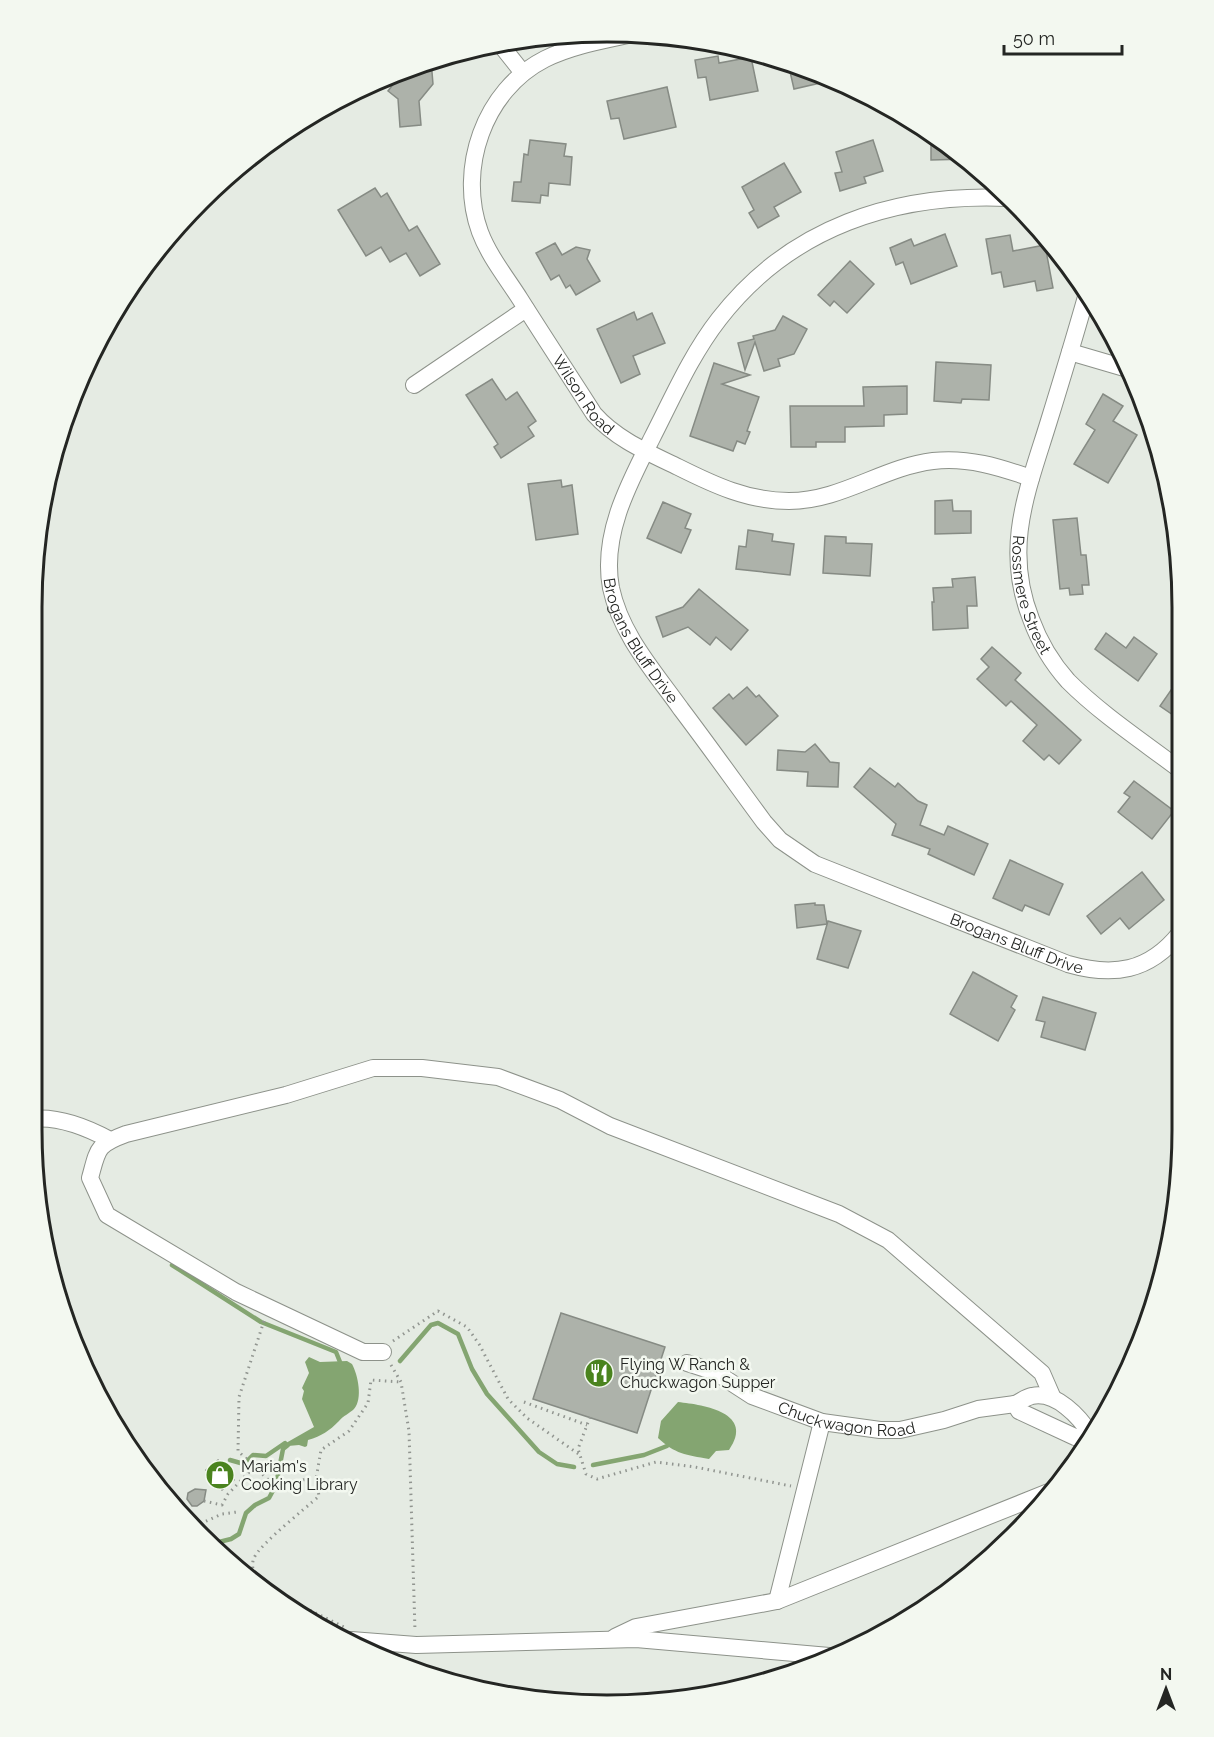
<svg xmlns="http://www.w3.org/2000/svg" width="1214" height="1737" viewBox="0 0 1214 1737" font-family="Raleway,sans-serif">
	<rect width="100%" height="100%" fill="#e5ebe3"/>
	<g fill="#84a571">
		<path d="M309 1357 320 1362 347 1361 352 1364C358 1375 363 1399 354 1409 350 1413 343 1416 339 1421 329 1431 322 1436 308 1440L307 1446 305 1447 299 1445 288 1446 286 1443 314 1427 302 1399 304 1391 302 1388 309 1373 305 1362Z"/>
		<path d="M678 1402C705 1405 755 1413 729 1450L716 1451 709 1459C686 1455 675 1454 658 1438L661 1421Z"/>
	</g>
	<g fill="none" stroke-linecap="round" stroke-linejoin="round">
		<g stroke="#84a571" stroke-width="4.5">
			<polyline points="172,1265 261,1322 336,1352 340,1362"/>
			<polyline points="400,1361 431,1325 438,1323 458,1334 472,1369 487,1394 539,1452 557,1464 574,1467"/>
			<polyline points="230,1460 244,1464 253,1455 266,1456 285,1443"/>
			<polyline points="593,1465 644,1455 667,1446"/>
			<polyline points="211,1544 231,1539 239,1534 246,1513 255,1505 269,1498 276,1485 283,1449 288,1445"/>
		</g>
	</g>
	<g fill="#adb2aa" stroke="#868b84" stroke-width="1.5">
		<polygon points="718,56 719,63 751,57 758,91 710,100 706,77 698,78 695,60"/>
		<polygon points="431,60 433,84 419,101 421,125 400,127 398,99 388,91 402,73 402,71"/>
		<polygon points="788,63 813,73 833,80 794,89"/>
		<polygon points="667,87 676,127 624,139 619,118 611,119 607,101"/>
		<polygon points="931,134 957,150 967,159 931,160"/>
		<polygon points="530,140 566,144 564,156 572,157 570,185 549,183 548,196 541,195 540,203 512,201 514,182 521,182 524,154 528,155"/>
		<polygon points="873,140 883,171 864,177 866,183 840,191 835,173 842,172 836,152"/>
		<polygon points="784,163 801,192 774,207 779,216 758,228 749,213 754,210 742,187"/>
		<polygon points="375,188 381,197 387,193 409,231 417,226 440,264 420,276 406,253 390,262 381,247 366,256 338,210"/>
		<polygon points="945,234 957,266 911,284 903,262 896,265 890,248 911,239 914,246"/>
		<polygon points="1010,235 1013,251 1045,245 1053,288 1037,291 1035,281 1004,287 1001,272 992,274 986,239"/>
		<polygon points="555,243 562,255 576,247 590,250 587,259 600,281 576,295 570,285 566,288 559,275 551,280 536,253"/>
		<polygon points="850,261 874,284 847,313 834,301 830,306 818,295"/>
		<polygon points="634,312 637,320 652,313 665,343 633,356 640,374 621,383 597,329"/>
		<polygon points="783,316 807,329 794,354 778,359 780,366 764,371 755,342 745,370 738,343 754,339 753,336 775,330"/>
		<polygon points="936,362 991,365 989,400 962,399 961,403 934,401"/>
		<polygon points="714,363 750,375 722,384 759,397 747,431 750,432 745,444 737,441 733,451 690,436"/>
		<polygon points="492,379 506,400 517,392 536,421 528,427 534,436 501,458 494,447 498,444 466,395"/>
		<polygon points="907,386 907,414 884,415 884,426 845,427 845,442 816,442 816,447 791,447 790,406 864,406 863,387"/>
		<polygon points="1103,394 1123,406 1113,421 1137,435 1108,483 1074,464 1095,430 1086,424"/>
		<polygon points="561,480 562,487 572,485 578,534 536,540 528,484"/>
		<polygon points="952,500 953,511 971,511 971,533 935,534 935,501"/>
		<polygon points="663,502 691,514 685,528 691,530 681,553 647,538"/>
		<polygon points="1077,518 1081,555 1086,555 1089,585 1082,585 1083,594 1070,595 1069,588 1060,589 1053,520"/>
		<polygon points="748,530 773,534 772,541 794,544 790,575 736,569 739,546 746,547"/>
		<polygon points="825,536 846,537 846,543 872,544 870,576 823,573"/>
		<polygon points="975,577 977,606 967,606 968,628 933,630 932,602 934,602 933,588 953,587 952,579"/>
		<polygon points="699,589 748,630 731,650 716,637 710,645 688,627 663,637 656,617 683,607"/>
		<polygon points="1106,633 1126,648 1134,637 1157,654 1138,681 1095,649"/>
		<polygon points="992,647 1021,673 1015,680 1081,740 1059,764 1049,755 1044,760 1023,741 1037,725 1011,701 1006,706 977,679 989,667 981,659"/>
		<polygon points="1178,680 1179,703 1179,719 1160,706"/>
		<polygon points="747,687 756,697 759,695 778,716 746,745 713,708 729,694 733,699"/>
		<polygon points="815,744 830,762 839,763 838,787 807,786 808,772 777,770 778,750 805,752"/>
		<polygon points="870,768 895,787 898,783 918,801 927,805 920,825 944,835 948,826 988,844 974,875 928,854 930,849 892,835 896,824 854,787"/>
		<polygon points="1134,781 1174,811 1152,839 1118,812 1130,797 1124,793"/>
		<polygon points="1010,860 1063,884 1049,915 1025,905 1022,911 993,898"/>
		<polygon points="1142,872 1164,900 1129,929 1120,918 1101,934 1087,916"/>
		<polygon points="815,903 815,905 824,905 827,924 797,928 795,905"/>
		<polygon points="828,921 861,931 848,968 817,959"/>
		<polygon points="973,972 1017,996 1011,1007 1015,1010 998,1041 950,1014"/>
		<polygon points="1043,997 1096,1013 1085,1050 1041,1037 1045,1022 1036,1020"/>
		<polygon points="561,1313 665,1347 637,1433 533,1399"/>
		<polygon points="218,1460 234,1480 222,1490 206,1470"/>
		<polygon points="195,1489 206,1490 204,1501 197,1506 192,1506 187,1499 188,1493"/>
	</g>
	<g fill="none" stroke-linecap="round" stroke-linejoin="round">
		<g stroke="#8d928a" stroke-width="18">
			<g id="minor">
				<path id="s1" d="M637 33C606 40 573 45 545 59 484 90 457 169 480 232 489 256 506 277 520 299 544 337 569 375 594 414 616 439 647 452 678 467 714 485 748 501 789 501 841 501 883 467 933 461 968 457 999 467 1031 478"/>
				<polyline points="500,44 523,73"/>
				<path id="s2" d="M1008 198C895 193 790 227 719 319 691 355 673 397 652 438 629 483 601 535 611 588 621 635 654 671 681 709 709 746 736 784 764 822L780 840 815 864 1068 964C1113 977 1149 972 1180 933"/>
				<path id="s3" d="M1086 297C1074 339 1061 382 1048 424 1027 492 1003 548 1031 619 1039 641 1052 663 1068 681 1101 714 1142 741 1179 769"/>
				<polyline points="1070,352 1128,369"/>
				<polyline points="414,385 526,309"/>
				<path d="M32 1119C59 1116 86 1127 110 1140"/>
				<path d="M383 1352H363L236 1292 107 1215 90 1178C98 1149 96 1145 126 1134L286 1095 373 1068H422L498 1077 560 1100 610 1126 839 1214 888 1240 1042 1373 1052 1396"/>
				<path id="s4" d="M687 1363 715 1372 752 1396 822 1422 880 1430H900L944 1420 978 1409 1015 1404"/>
				<path d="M1088 1441 1075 1437 1019 1411 1015 1404C1020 1402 1026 1397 1032 1396 1056 1391 1080 1417 1091 1435"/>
				<polyline points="777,1601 822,1422"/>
				<polyline points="615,1637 636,1627 777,1601 1056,1489"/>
				<polyline points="351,1640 416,1645 636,1639 829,1656"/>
			</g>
		</g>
		<g stroke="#919590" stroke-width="3" stroke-dasharray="1.5 4.5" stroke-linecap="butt">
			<polyline points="264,1321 239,1397 238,1451 277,1488 282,1489 299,1480 316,1479"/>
			<polyline points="393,1341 438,1311 467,1327 479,1344 508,1399 527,1418 580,1455"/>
			<polyline points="391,1365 401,1382 409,1431 415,1631"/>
			<polyline points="524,1402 587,1425"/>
			<polyline points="590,1417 578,1449 586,1474 597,1479 656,1462 695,1467 791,1486"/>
			<polyline points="204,1501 222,1505 228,1494 254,1467"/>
			<polyline points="195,1526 222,1514 237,1512"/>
			<path d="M261 1584C255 1578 250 1567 254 1558 260 1544 305 1509 319 1496L316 1479 321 1450 349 1431 368 1403 371 1380 401 1382"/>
			<polyline points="283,1597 344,1627"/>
		</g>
		<use href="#minor" stroke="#fff" stroke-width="16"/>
	</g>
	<defs>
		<g id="restaurant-disc" transform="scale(1.5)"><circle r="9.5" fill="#4a831e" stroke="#f3f8f0"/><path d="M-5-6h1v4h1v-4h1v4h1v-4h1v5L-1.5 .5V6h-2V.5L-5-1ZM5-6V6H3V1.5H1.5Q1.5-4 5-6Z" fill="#fff"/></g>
		<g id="shop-disc" transform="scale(1.5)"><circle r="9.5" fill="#4a831e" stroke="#f3f8f0"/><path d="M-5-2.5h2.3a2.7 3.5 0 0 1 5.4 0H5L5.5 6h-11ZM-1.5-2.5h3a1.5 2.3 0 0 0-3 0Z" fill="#fff"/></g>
	</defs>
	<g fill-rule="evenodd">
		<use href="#restaurant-disc" x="599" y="1373"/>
		<use href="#shop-disc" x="220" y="1475"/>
	</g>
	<g text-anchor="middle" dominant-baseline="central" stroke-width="5" stroke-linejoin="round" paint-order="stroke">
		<g font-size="16" fill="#242623" stroke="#f3f8f0">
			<text stroke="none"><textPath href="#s1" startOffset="490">Wilson Road</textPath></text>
			<text stroke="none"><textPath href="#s3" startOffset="309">Rossmere Street</textPath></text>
			<text stroke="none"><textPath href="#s2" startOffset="682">Brogans Bluff Drive</textPath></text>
			<text stroke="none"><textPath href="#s2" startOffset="1186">Brogans Bluff Drive</textPath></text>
			<text stroke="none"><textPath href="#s4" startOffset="172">Chuckwagon Road</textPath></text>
		</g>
		<g font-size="16" fill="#242623" stroke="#f3f8f0" text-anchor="start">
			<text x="620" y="1364">Flying W Ranch &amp;<tspan x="620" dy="18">Chuckwagon Supper</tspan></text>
			<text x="241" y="1466">Mariam's<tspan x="241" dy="18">Cooking Library</tspan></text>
		</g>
	</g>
	<path d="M0 0H1214V1737H0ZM607 42H607A565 565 0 0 1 1172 607V1130A565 565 0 0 1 607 1695H607A565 565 0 0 1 42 1130V607A565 565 0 0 1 607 42Z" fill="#f3f8f0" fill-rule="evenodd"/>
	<path fill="none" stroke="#242623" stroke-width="3" d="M607 42H607A565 565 0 0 1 1172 607V1130A565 565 0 0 1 607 1695H607A565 565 0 0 1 42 1130V607A565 565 0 0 1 607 42Z"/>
	<g transform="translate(1166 1689)" stroke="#f3f8f0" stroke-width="4.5" paint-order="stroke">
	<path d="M0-4.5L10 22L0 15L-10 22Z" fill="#242623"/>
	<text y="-9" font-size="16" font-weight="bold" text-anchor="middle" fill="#242623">N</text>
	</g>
	<path d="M1004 45v9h118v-9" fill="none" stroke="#242623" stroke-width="3"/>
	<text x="1013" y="45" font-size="18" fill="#242623" stroke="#f3f8f0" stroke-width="4.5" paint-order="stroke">50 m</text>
</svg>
